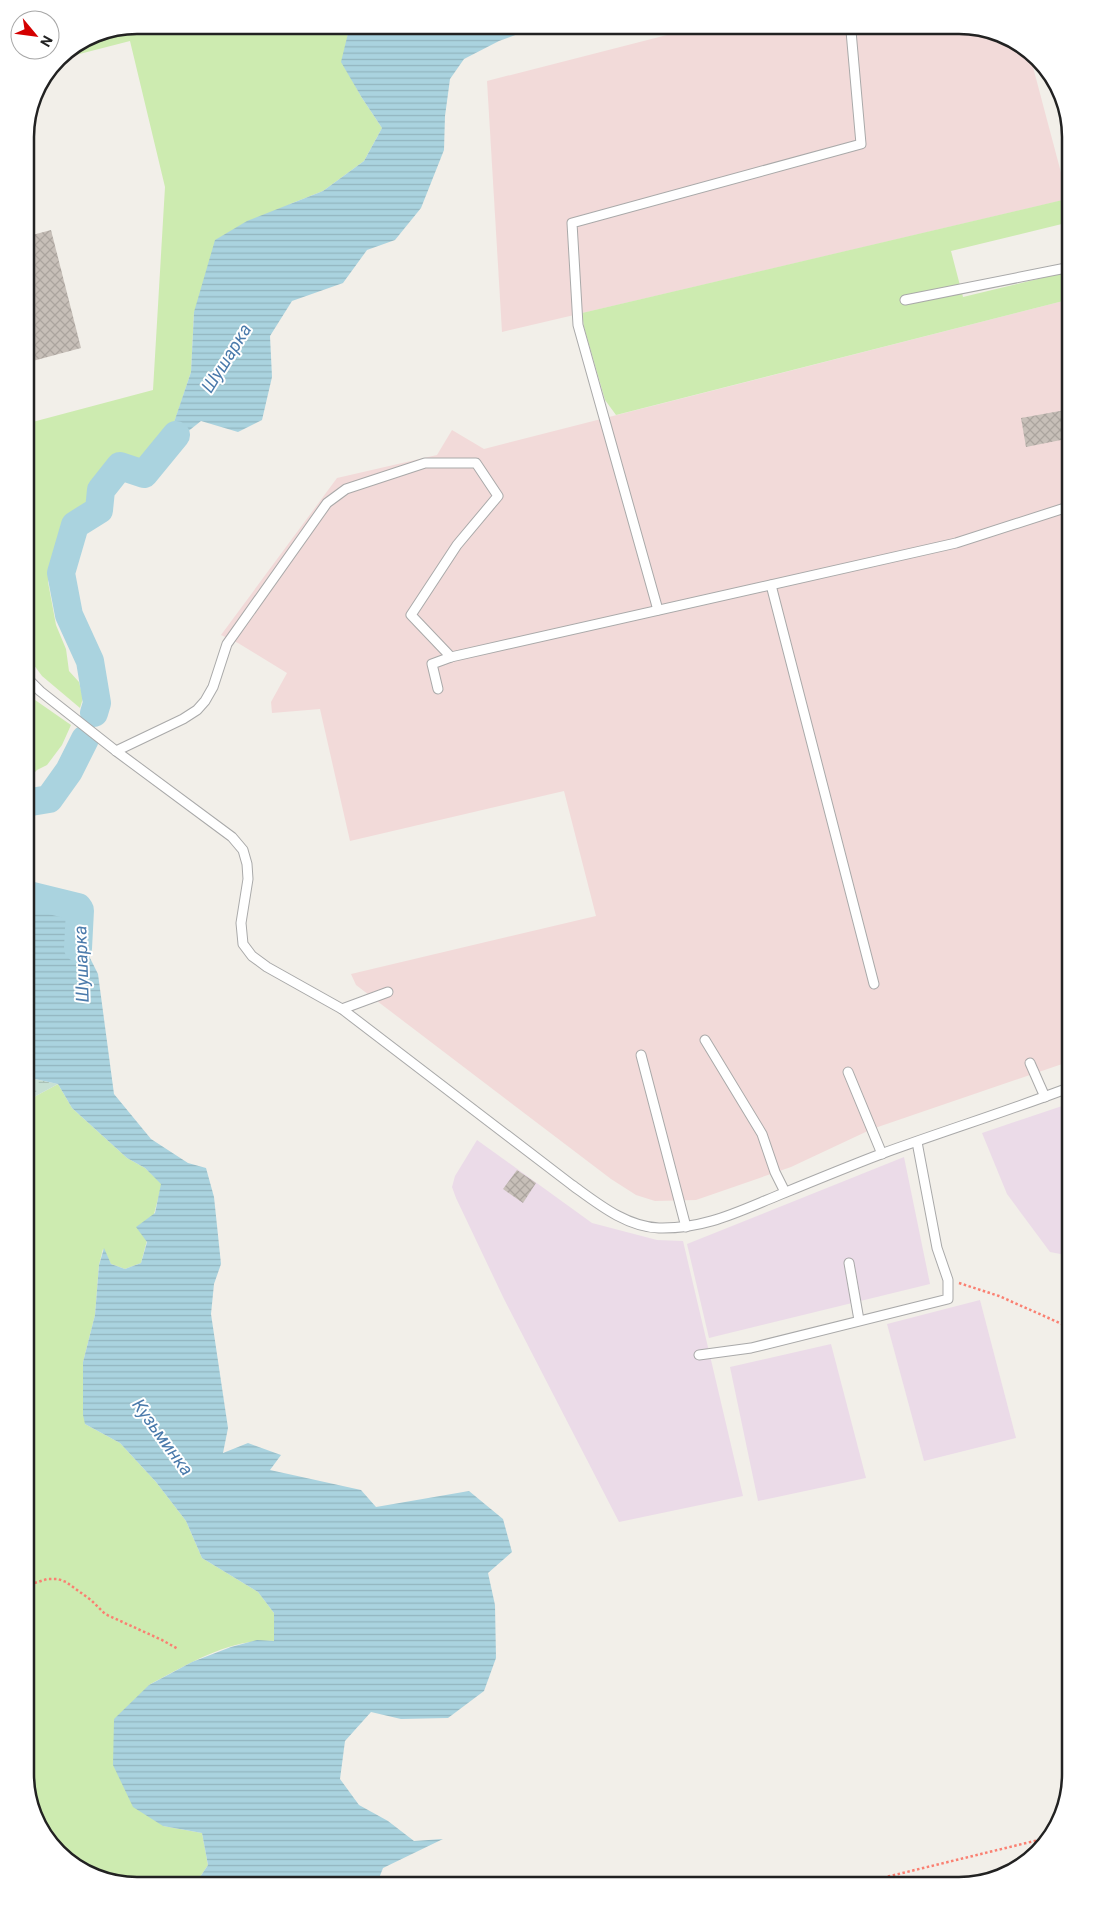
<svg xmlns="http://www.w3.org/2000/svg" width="1096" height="1911" viewBox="0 0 1096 1911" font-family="Roboto,sans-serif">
	<defs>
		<pattern id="wetland-marsh" width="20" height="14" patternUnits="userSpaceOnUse" patternTransform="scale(1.25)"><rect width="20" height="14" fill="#c6e0d4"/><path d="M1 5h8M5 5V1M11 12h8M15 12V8" fill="none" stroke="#aac0b6"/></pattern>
		<pattern id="water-rules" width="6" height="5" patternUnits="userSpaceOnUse" patternTransform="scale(1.25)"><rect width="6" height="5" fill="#aad3df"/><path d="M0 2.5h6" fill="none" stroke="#92b5bf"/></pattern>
		<pattern id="building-cross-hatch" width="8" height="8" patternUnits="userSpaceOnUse" patternTransform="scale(1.25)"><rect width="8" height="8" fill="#c7bfb8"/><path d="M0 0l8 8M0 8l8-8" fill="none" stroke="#aba49e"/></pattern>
	</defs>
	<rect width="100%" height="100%" fill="#f2efe9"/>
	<g fill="#f2dad9">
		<polygon points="706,25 967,25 1022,44 1029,52 1068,199 502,332 487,81"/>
		<polygon points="1071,299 1071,1061 872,1129 791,1167 696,1200 655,1201 636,1195 611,1179 356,985 351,974 596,916 564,791 350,841 320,709 272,713 271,702 287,673 238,643 221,635 337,478 437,455 452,430 484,449"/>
	</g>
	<g fill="#ebdbe8">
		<polygon points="1071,1103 1071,1256 1050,1252 1007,1194 982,1133"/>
		<polygon points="477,1140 592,1223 657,1240 683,1241 743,1496 619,1522 504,1299 456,1198 452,1187 455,1176"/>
		<polygon points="904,1157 930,1284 709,1338 687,1244"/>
		<polygon points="980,1300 1016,1438 924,1461 887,1324"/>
		<polygon points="831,1344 866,1478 758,1501 730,1367"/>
	</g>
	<g fill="#cdebb0">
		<polygon points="137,25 350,25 342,62 362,98 382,128 364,161 323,191 290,204 194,312 191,372 177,414 169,437 148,462 140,467 119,458 107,464 89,486 87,502 66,524 55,549 48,582 56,625 66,649 69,671 79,682 83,698 80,708 42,676 25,653 25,424 153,390 165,187 130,41 56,60 94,33"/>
		<polygon points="1071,198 1071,224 1070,222 951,251 963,297 1071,271 1071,299 616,415 605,400 584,327 582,313"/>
		<polygon points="25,693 71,725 62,745 47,765 37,770 25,782"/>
		<path d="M58 1084 72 1108 127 1158 145 1168 162 1184 141 1263 125 1269 111 1264 103 1249 99 1265 95 1315 83 1362 85 1424 120 1443 156 1482 186 1521 202 1558 258 1592 274 1613V1641C230 1638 187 1665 149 1685L163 1826 202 1833 208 1865 194 1886H130L74 1867 36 1824 25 1774V1092L34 1097Z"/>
	</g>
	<polygon fill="url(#wetland-marsh)" points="25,1077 58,1084 34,1097 25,1092"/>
	<g fill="url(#water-rules)">
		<polygon points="350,25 532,25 529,30 499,41 464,59 450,79 445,116 444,150 421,208 395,240 367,250 343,283 292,301 270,336 272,377 262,420 238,432 201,421 176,441 156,467 148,462 169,437 191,372 194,312 215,240 247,221 323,191 364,161 382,128 362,98 341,62"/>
		<polygon points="25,897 80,910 90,958 98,974 114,1094 151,1139 188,1163 206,1168 214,1197 221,1264 214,1284 211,1314 228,1428 223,1453 248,1443 281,1455 270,1470 361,1490 376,1507 469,1491 503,1519 512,1552 488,1573 495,1605 496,1658 484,1691 448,1718 401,1719 371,1712 345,1741 340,1779 359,1805 388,1821 414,1841 443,1839 383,1868 376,1886 194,1886 208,1865 202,1833 163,1826 133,1807 113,1765 114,1719 149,1685 192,1662 231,1647 257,1640 274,1641 274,1613 258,1592 202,1558 186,1521 156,1482 120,1443 85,1424 83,1415 83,1362 95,1315 99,1265 104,1248 111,1264 125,1269 141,1263 147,1242 136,1227 155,1213 161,1184 145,1168 127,1158 72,1108 58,1084 25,1077"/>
	</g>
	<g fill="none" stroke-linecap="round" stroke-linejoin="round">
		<g stroke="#aad3df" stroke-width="28">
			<polyline points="94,713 97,703 90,661 69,615 61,573 75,525 99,510 101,490 120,466 144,474 176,435"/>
			<polyline points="25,805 31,802 49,799 69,771 85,739"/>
			<polyline points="25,894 78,907 80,910 78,948"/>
		</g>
	</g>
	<g fill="url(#building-cross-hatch)">
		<polygon points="51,230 81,348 29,362 25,348 25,237"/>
		<polygon points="1071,409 1071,438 1026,447 1021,418"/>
		<polygon points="517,1170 536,1183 523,1203 503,1189"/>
	</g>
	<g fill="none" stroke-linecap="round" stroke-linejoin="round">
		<g stroke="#a9a9a9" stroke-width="11">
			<g id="service">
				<polyline points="905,300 1071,267"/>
				<polyline points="771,585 874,984"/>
				<polyline points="658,610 578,325 572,223 861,144 851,31 871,25"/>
				<path d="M25 676 40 691 116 751 232 837 243 850 247 864 248 879 241 923 243 944 252 956 267 967 342 1009 572 1185C597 1203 626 1227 659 1228 705 1229 737 1212 779 1195 813 1181 847 1167 881 1154 944 1131 1008 1111 1071 1087"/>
				<polyline points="438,689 432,664 451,657"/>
				<polyline points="116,751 183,719 197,710 205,701 213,687 227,644 327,503 346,489 425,463 476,463 498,496 457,545 411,615 451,657 956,543 1071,506"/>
				<polyline points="342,1009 388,992"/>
				<polyline points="705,1040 762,1134 775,1172 785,1192"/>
				<polyline points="641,1055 686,1227"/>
				<polyline points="1030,1063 1045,1097"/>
				<polyline points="848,1072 882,1154"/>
				<polyline points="849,1263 859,1320"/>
				<polyline points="699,1355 751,1348 948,1299 948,1280 937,1248 917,1142"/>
			</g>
		</g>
		<g stroke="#fa8072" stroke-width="2.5" stroke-dasharray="2.5 2.5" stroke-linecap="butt">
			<polyline points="959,1283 999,1296 1071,1328"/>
			<polyline points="25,1586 47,1579 58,1579 66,1582 91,1600 105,1614 162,1640 178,1649"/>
			<polyline points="849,1886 1051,1837"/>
		</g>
		<use href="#service" stroke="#fff" stroke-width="9"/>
	</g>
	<g text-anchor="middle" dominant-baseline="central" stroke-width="4" stroke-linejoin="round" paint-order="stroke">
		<g font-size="18" font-style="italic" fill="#4a7aab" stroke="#fff">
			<text transform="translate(226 358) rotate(-58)">Шушарка</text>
			<text transform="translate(81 964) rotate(-92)">Шушарка</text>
			<text transform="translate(163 1437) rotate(54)">Кузьминка</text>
		</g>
	</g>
	<path d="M0 0H1096V1911H0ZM137 34H959A103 103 0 0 1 1062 137V1774A103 103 0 0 1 959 1877H137A103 103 0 0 1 34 1774V137A103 103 0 0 1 137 34Z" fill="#fff" fill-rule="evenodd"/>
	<path fill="none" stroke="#222" stroke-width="2.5" d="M137 34H959A103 103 0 0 1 1062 137V1774A103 103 0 0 1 959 1877H137A103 103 0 0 1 34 1774V137A103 103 0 0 1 137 34Z"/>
	<g transform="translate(35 35) rotate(119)"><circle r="24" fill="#ffffff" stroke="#a7a7a7"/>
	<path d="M0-4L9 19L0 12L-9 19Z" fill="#d40000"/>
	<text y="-8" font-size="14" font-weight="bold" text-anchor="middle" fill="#222222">N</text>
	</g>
</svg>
